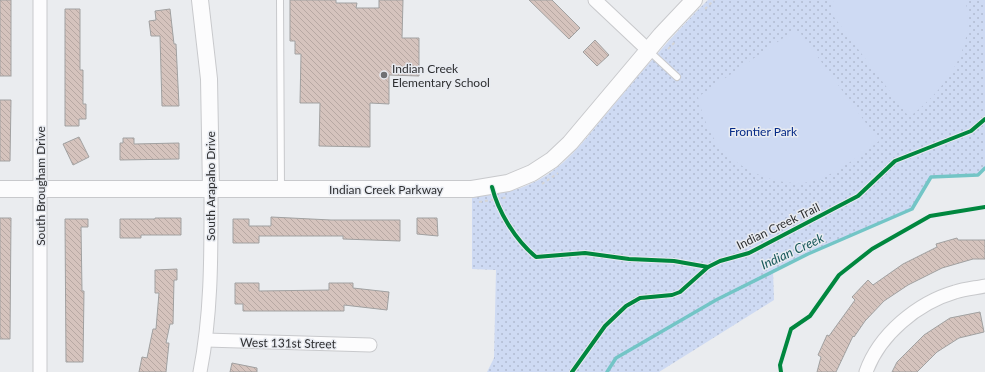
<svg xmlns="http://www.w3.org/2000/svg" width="985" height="372" viewBox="0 0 985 372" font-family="Lato,sans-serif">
	<defs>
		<pattern id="park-dots" width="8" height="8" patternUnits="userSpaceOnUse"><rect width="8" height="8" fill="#cedaf3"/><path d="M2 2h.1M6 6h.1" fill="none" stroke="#b1bbd1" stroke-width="1.8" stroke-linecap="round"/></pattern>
		<pattern id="building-back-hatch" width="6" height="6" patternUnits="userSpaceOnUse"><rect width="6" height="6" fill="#d5c3bd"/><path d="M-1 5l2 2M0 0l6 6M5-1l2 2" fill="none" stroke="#b7a8a3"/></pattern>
	</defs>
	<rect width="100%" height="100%" fill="#eaecef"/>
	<path fill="url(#park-dots)" d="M708 0H985V168L978 175 931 177 912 209 808 254 773 271 774 300 659 372H487L494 358 496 270 472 269V197C498 195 524 190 547 175 572 159 589 134 608 112 640 74 672 35 708 0Z"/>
	<g fill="#cedaf3">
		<path d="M835 0H965C978 46 944 91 909 117L831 13 832 2Z"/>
		<path d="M792 32 801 34 879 141C865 152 831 177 814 181 782 189 741 172 720 147 709 134 702 114 698 97Z"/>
	</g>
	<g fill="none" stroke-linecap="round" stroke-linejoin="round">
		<polyline stroke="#73c5c6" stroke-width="3.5" points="607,372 616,358 716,300 808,254 912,209 931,177 978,175 985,168"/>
	</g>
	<g fill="url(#building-back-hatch)" stroke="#a1a1a1">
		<rect x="0" y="0" width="11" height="76"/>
		<polygon points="290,0 336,0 336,3 357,3 356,8 379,8 379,0 403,0 402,38 419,38 419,76 389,75 389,104 370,103 370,147 319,146 320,103 300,103 301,54 295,54 295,41 290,41"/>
		<polygon points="529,0 552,0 580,28 569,39"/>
		<polygon points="65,9 80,9 80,70 83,70 83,104 86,104 86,119 79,119 79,126 65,126"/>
		<polygon points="170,9 174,44 176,44 179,106 162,106 160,36 151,36 149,21 156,20 155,11"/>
		<polygon points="595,40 609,55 597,66 583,52"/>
		<polygon points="0,100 11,100 10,161 0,161"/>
		<polygon points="79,137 89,157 73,165 63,144"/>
		<polygon points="123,138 134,138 134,144 179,143 179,159 120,160 120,143 123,143"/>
		<polygon points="271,217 331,220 400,220 400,241 343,239 343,236 259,236 259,243 233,243 233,219 249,219 249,226 271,226"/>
		<polygon points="0,218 11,218 10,339 0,339"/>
		<polygon points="155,218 181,218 181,235 141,235 141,238 120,238 120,219 155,219"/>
		<polygon points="417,218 437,218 438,236 417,234"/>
		<polygon points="65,219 88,219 88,227 81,227 82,291 84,291 83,362 66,362"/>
		<polygon points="957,238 958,240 985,240 985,259 973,259 942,268 908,285 884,301 865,321 854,337 853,336 836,372 817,372 821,357 818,355 827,335 829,336 855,300 852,297 868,280 873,285 903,264 937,247 936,244"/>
		<polygon points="177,269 177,280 174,280 173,324 170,324 166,343 169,343 166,372 139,372 142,357 147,358 153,329 156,329 159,293 155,293 155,270"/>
		<polygon points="235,283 259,283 259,291 329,290 329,283 353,283 353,288 389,292 387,310 344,305 344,311 243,311 243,304 235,304"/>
		<polygon points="980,312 984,332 959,338 937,352 917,372 892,372 897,362 924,335 950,318"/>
		<polygon points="232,363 257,368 257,372 230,372"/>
	</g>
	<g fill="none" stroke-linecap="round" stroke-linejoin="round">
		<g stroke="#c8c9cc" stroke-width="8">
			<g id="service">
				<polyline points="280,0 281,189"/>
				<polyline points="649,51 677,77"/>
			</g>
		</g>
		<g stroke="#c8c9cc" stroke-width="15">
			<g id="minor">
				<polyline points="40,0 40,372"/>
				<polyline points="595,0 648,50"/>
				<polyline points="206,340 370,345"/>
				<path d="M200 372C212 312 211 250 211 189"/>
				<path d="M866 372C879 335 917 303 955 292 964 289 975 288 985 286"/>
			</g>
		</g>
		<g stroke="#c8c9cc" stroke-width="18">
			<g id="tertiary">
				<polyline points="200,0 209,79 211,189"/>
				<polyline points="0,189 472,189 508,183 532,173 552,160 570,143 661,35 694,0"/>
			</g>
		</g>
		<g stroke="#d5d5d6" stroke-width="2" stroke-dasharray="3 3" stroke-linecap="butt">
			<polyline points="705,9 714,0"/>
			<polyline points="668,49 675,42"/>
			<polyline points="542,184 558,173"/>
			<polyline points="479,202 508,197"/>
			<polyline points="781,372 780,365 791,329 810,316 839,275 872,249 930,216 985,207"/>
		</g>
		<use href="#service" stroke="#fcfcfd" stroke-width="6"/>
		<use href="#minor" stroke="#fcfcfd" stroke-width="13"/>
		<use href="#tertiary" stroke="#fcfcfd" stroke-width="16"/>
		<g stroke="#e8ebf1" stroke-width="6">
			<g id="cycleway">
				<path d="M492 187C498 211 515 240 536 257L585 253 629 259 674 261 708 267"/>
				<polyline points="572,372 605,326 626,306 640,298 672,295 680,292 708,267 720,261 749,253 858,196 895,161 971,131 985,119"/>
				<polyline points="781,372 780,365 791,329 810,316 839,275 872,249 930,216 985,207"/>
			</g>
		</g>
		<use href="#cycleway" stroke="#00873e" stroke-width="4"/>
	</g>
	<circle fill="#707174" stroke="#e8ebf1" stroke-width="1.5" cx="384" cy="75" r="4"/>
	<g text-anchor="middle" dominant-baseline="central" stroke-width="3" stroke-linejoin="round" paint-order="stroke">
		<g font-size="12" fill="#2e2f31" stroke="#e8ebf1" text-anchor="start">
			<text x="392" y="68">Indian Creek<tspan x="392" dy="14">Elementary School</tspan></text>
		</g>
		<g font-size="12" fill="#052a86" stroke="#e8ebf1">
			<text x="763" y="131">Frontier Park</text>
		</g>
		<g font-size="12" fill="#2e2f31" stroke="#e8ebf1">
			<text transform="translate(40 186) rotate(-90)">South Brougham Drive</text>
			<text transform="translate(210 186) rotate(-90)">South Arapaho Drive</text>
			<text x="386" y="189">Indian Creek Parkway</text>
			<text transform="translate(778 226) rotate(-26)">Indian Creek Trail</text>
			<text transform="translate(288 343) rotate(1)">West 131st Street</text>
		</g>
		<g font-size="13" font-style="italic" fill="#185859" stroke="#e8ebf1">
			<text transform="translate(792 251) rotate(-25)">Indian Creek</text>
		</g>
	</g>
</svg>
